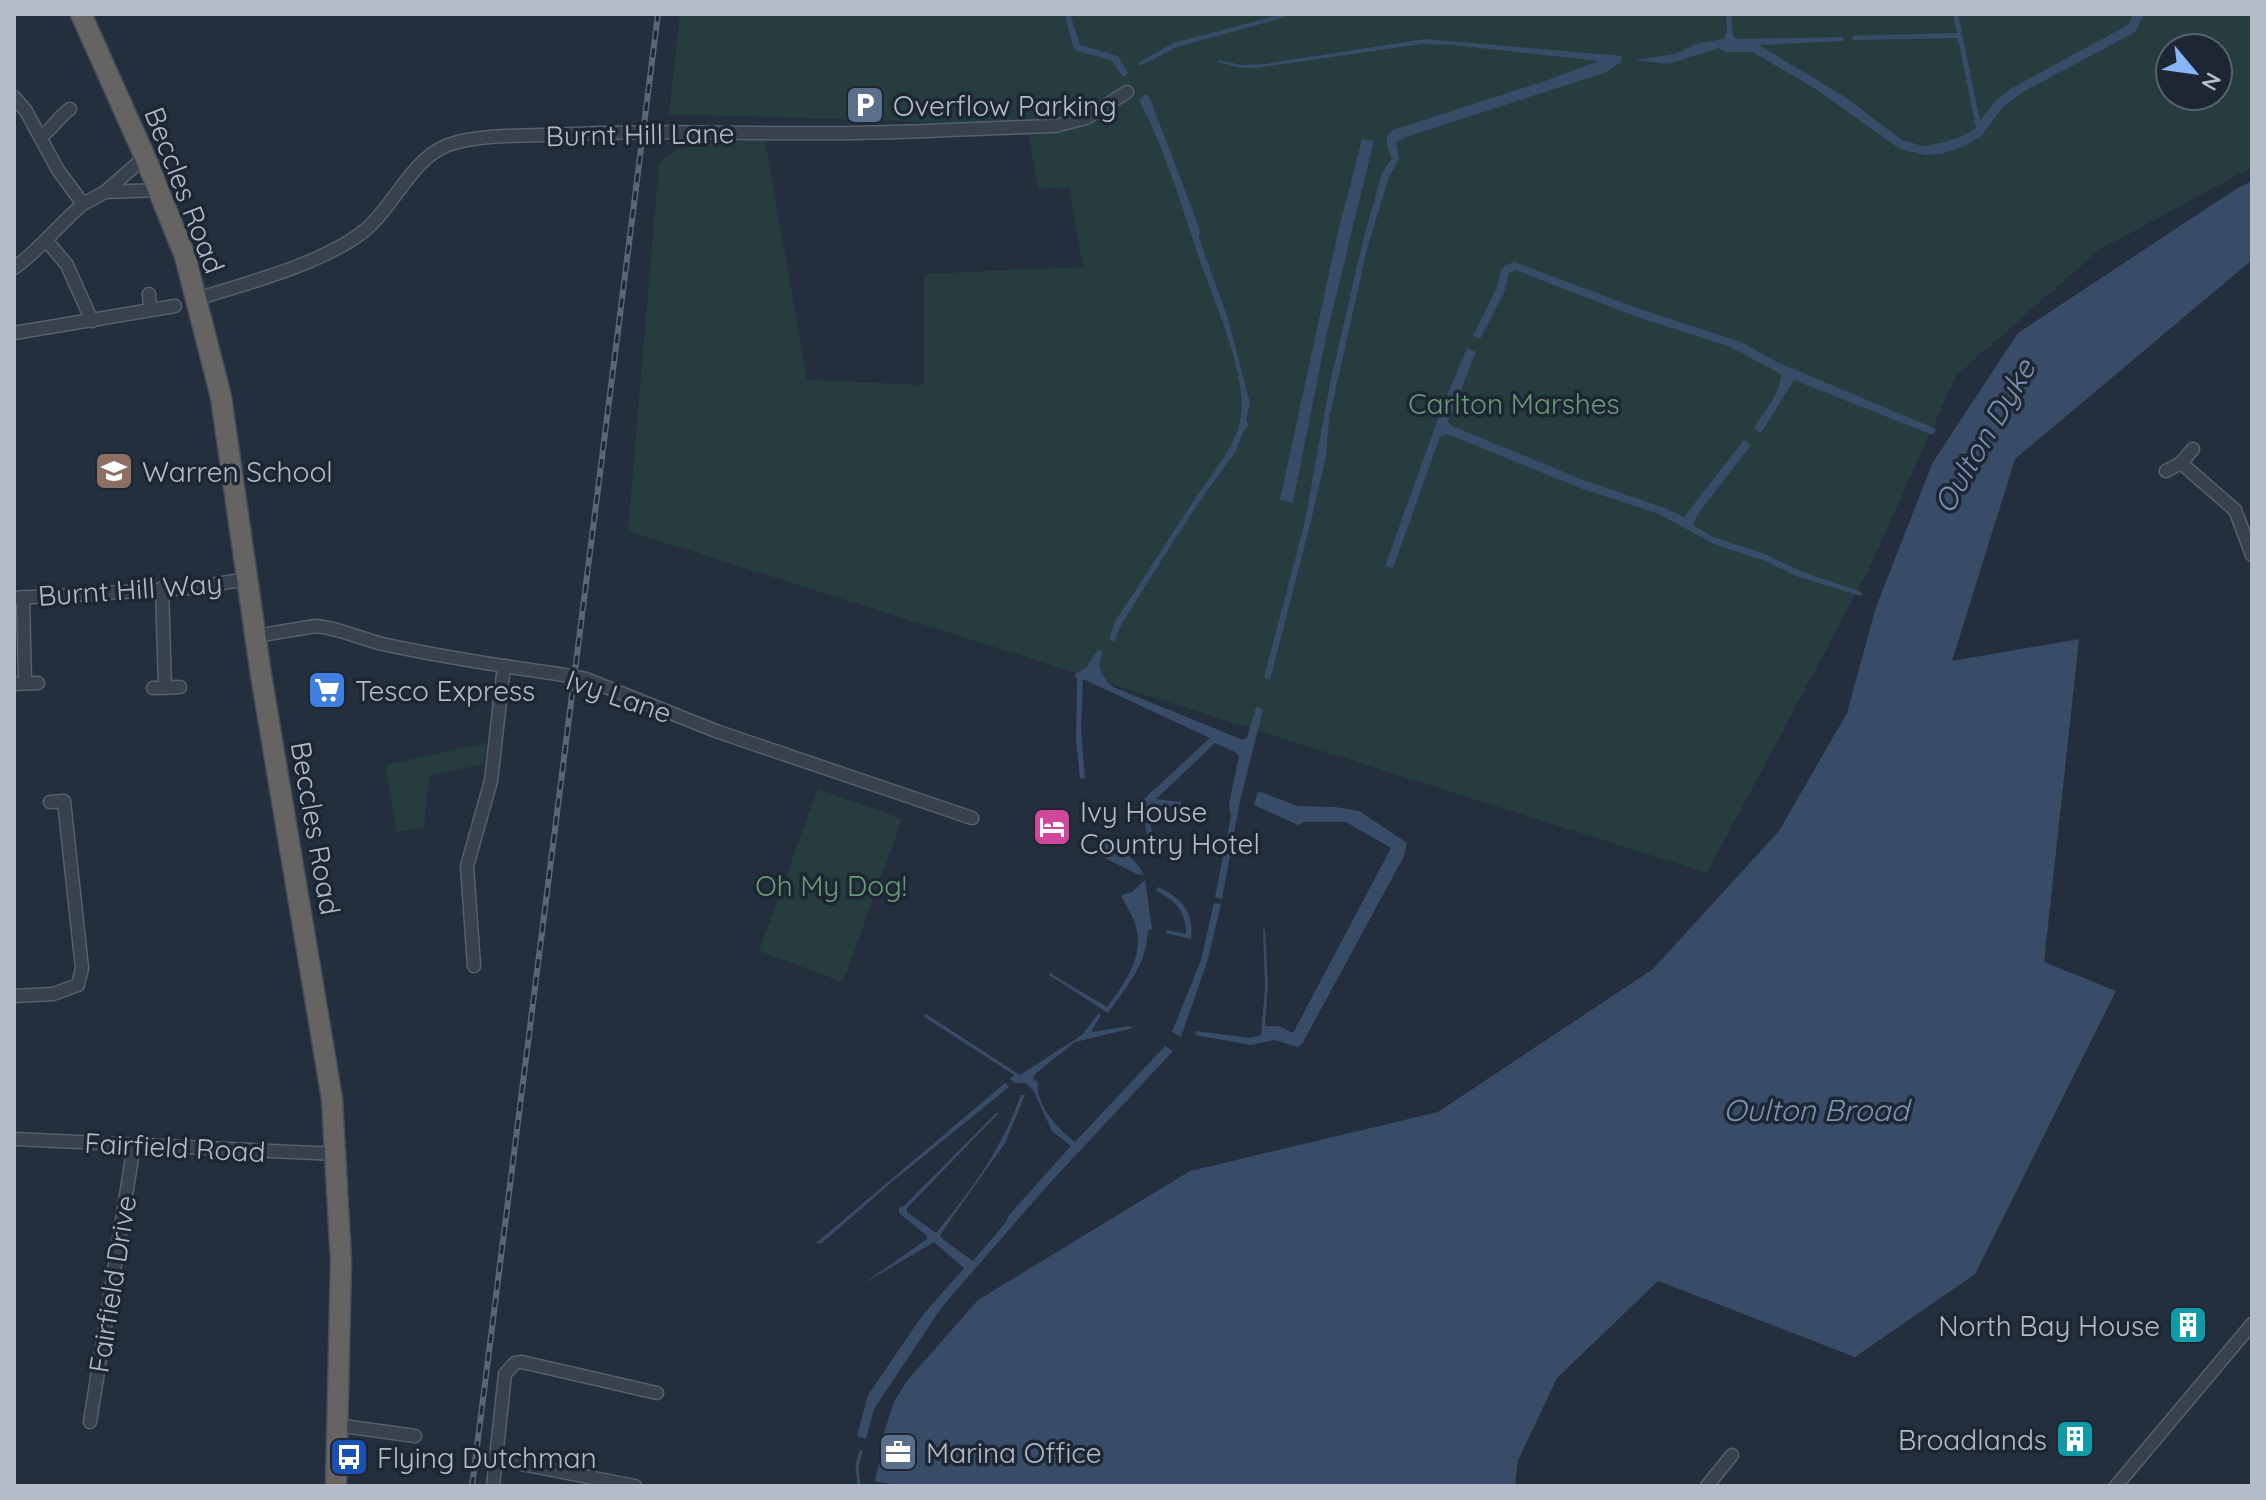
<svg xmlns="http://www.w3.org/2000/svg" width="2266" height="1500" viewBox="0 0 2266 1500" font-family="Quicksand,sans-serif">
	<rect width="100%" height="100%" fill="#242f3e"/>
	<g fill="#263c3f" fill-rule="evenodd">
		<path d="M680 14H2252V167L2099 250 1956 376 1867 573 1707 873 628 531 659 163 687 141 765 140 807 380 924 385V274L1083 267 1069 187 1038 189 1027 125 669 114ZM2170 48H2218V96H2170Z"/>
		<polygon points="486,743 484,764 429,776 424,827 397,832 385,765"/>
		<polygon points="818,789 902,819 843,982 759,951"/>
	</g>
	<g fill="#394c67">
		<polygon points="1065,14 1070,14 1080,45 1118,56 1128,73 1123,77 1111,60 1076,51 1072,43"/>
		<polygon points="1283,14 1296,14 1177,47 1140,66 1138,63 1173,43"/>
		<polygon points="1726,14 1731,14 1733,36 1736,39 1843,37 1844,41 1759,45 1845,97 1902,140 1923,146 1945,142 1963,136 1976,128 1958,38 1853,40 1852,36 1957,33 1953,14 1958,14 1980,121 1996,100 2010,89 2128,25 2133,14 2144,14 2135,32 2023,92 2003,107 1981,136 1965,146 1941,154 1925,155 1900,149 1817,90 1753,52 1725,52 1719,48 1668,64 1634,60 1675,54 1699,43 1724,39 1727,29"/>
		<polygon points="1425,39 1622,56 1621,62 1607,72 1406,137 1396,142 1399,159 1389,177 1367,249 1329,419 1326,456 1310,525 1270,679 1264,678 1305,521 1330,383 1363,241 1382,173 1392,158 1387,146 1387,136 1393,130 1551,79 1599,61 1453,45 1421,44 1257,68 1240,68 1218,62 1219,60 1241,65 1264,64"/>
		<path d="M1144 95H1148L1151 101 1200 230 1199 238 1227 316 1250 403 1246 421 1249 425C1239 433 1240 447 1232 457 1191 510 1157 568 1121 625L1114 642 1109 640 1115 621C1141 584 1164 545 1189 508 1206 480 1230 457 1239 425 1251 384 1218 311 1204 272 1183 213 1168 155 1139 100Z"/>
		<polygon points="1362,139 1374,141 1326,337 1293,503 1280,500 1337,236"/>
		<polygon points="2252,181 2252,260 2015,459 1952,661 2079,639 2044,962 2116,991 1975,1274 1855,1357 1658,1281 1557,1378 1518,1460 1515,1486 903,1486 875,1481 880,1459 913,1465 916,1451 881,1442 894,1402 906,1382 978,1300 1190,1171 1438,1112 1653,969 1779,831 1847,713 1876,607 1933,462 2018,333 2236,189"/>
		<path d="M1515 262 1640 309 1741 342 1777 362 1936 429 1933 435 1794 380 1761 433 1754 428C1764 412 1781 393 1781 374L1728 346 1637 317 1515 270 1509 273 1504 293 1480 339 1473 336 1496 289 1501 270 1505 265Z"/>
		<polygon points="1467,348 1476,352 1448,421 1450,425 1583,480 1662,507 1684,517 1744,440 1751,445 1697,515 1693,525 1713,537 1762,553 1803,572 1862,592 1861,596 1796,576 1765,561 1714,544 1659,514 1580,488 1447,434 1440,437 1393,568 1385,566 1443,405"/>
		<path d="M1098 650 1103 652C1096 666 1101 677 1113 687L1243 740 1247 738 1256 707 1263 709 1240 801 1222 899 1215 897 1231 817 1229 804 1239 756 1235 752 1215 743 1156 799 1181 802V807L1148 805C1147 821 1157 834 1149 850L1147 849C1150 831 1140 816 1144 799L1210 738 1083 679 1081 729 1085 779 1080 778 1076 740 1077 680 1075 674 1086 668Z"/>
		<polygon points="1258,791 1298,806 1335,807 1359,811 1407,843 1403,858 1302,1044 1297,1047 1274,1040 1251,1045 1195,1035 1196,1031 1250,1038 1261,1035 1265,988 1263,929 1265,929 1268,984 1265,1026 1279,1026 1293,1033 1391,848 1346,822 1304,822 1298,825 1254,805"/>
		<path d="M1105 843C1122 848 1136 860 1144 875H1139L1099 855Z"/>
		<path d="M1145 880 1152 929 1148 930C1146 966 1128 984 1108 1013L1049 975 1050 973 1107 1007C1122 987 1143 959 1137 931 1135 919 1126 906 1121 895L1132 892Z"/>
		<path d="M1158 887C1182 898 1194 912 1191 939L1166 933V930L1186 934C1187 913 1175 899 1156 891Z"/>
		<polygon points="1214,903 1221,904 1208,959 1181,1037 1172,1032 1201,960"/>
		<path d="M926 1014 1020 1075 1082 1035 1098 1014 1101 1015 1092 1030 1093 1032 1129 1026 1133 1028 1075 1042 1034 1075 1033 1078 1038 1082C1035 1105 1058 1129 1075 1142L1165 1046 1173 1051 1046 1187 941 1308 874 1409 866 1439 857 1436 868 1395 922 1316 964 1268 934 1242 863 1284 927 1239V1236L899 1213V1208L904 1206 996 1113H999L907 1208V1212L936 1233C973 1188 1001 1150 1021 1095H1025L1005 1143 940 1235 941 1238 973 1261 1006 1222 1009 1215 1071 1146 1052 1131 1033 1090 1026 1083H1015L1010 1079 1014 1075 923 1016Z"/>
		<polygon points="1005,1083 1009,1087 893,1181 822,1243 816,1243"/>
	</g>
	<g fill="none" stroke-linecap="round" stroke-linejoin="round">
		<polyline stroke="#394c67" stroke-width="3" points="859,1486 857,1466 861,1451"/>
		<g stroke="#565f6c" stroke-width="15">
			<g id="minor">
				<path d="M14 97 26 111 58 170 83 204C59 224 40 250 14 268"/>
				<path d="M40 137C53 129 58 117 70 109"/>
				<polyline points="105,192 159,190"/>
				<polyline points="83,204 105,192 145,157"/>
				<polyline points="46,240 67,265 92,321"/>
				<polyline points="149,294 150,310"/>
				<path d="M196 299C248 283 322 264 364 231 394 207 411 159 448 145 481 133 540 136 575 134 668 129 761 135 854 133 921 132 988 128 1055 126L1086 118 1127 92"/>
				<polyline points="14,333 175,306"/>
				<polyline points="2181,463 2235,510 2252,555"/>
				<polyline points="2166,471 2181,463 2193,449"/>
				<polyline points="162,588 165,688"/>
				<polyline points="23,597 25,683"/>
				<polyline points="14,598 194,588 246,579"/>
				<path d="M255 636 316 626C340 628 363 640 387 645 444 657 501 666 558 674"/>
				<polyline points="586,679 716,731 972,818"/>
				<polyline points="14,684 38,683"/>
				<polyline points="153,688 180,687"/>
				<polyline points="474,966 467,866 491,781 504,666"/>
				<polyline points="14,996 53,994 78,985 82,968 64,801 50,802"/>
				<polyline points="14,1139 337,1154"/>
				<polyline points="90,1422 134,1145"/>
				<polyline points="336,1425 415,1436"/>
				<polyline points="496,1459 635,1486"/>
				<polyline points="493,1486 505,1374 515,1363 522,1362 657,1393"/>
				<polyline points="1707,1486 1732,1455"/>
				<polyline points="2116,1486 2252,1324"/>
			</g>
		</g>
		<g stroke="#434c59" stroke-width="23">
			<polyline id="trunk" points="81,14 145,157 185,256 221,397 261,675 332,1099 341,1261 336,1486"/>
		</g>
		<use href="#minor" stroke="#38414e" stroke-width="12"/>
		<use href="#trunk" stroke="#656462" stroke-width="20"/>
		<g stroke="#5a6575" stroke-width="6">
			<polyline id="rail" points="472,1486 658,14"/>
		</g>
		<use href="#rail" stroke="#1d2633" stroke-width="3" stroke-dasharray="9" stroke-linecap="butt"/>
		<g stroke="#565f6c" stroke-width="15" stroke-linecap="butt">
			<polyline id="minor-bridge" points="558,674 586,679"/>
		</g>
		<use href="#minor-bridge" stroke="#38414e" stroke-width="12"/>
	</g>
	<defs>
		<g id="parking-square" transform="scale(2)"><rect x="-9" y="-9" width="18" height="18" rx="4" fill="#5c6f8a" stroke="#1d2633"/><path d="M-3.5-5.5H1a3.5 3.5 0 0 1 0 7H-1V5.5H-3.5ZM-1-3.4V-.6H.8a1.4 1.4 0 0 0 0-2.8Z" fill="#fff"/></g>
		<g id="school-square" transform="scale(2)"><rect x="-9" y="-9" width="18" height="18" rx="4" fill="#8d6e63" stroke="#1d2633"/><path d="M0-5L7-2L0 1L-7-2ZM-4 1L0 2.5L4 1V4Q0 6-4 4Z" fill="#fff"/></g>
		<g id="supermarket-square" transform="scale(2)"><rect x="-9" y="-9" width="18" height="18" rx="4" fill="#3f7fe0" stroke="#1d2633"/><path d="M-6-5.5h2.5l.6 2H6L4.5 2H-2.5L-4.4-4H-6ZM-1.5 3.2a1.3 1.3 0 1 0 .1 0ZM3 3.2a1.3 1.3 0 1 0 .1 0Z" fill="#fff"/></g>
		<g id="hotel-square" transform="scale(2)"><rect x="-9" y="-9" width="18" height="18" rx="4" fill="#d1479c" stroke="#1d2633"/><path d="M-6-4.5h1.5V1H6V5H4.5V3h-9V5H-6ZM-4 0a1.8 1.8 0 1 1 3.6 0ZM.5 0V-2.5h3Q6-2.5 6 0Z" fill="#fff"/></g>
		<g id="building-square" transform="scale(2)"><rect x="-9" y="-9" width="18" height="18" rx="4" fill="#0f9aa8" stroke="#1d2633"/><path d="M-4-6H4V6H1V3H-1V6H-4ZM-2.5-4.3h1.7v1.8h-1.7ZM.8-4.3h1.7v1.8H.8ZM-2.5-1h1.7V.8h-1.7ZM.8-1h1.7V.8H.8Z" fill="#fff"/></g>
		<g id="office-square" transform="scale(2)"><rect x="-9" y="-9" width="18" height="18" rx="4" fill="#5c6f8a" stroke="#1d2633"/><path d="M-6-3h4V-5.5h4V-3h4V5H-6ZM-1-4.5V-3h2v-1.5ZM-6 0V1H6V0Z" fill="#fff"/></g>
		<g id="bus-square" transform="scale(2)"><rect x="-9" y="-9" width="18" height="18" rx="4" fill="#1a4fb4" stroke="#1d2633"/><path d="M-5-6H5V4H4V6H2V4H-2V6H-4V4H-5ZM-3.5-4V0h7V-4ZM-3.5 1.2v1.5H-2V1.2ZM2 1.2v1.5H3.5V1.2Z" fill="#fff"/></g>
	</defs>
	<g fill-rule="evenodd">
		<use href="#parking-square" x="865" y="105"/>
		<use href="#school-square" x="114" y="471"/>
		<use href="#supermarket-square" x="327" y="690"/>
		<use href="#hotel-square" x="1052" y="827"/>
		<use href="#building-square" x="2188" y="1325"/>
		<use href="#building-square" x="2075" y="1439"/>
		<use href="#office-square" x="898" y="1452"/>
		<use href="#bus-square" x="349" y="1457"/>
	</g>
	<g text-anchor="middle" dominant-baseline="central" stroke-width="7" stroke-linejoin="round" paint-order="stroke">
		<g font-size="28" fill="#b4bcc9" stroke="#1d2633" text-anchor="start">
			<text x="893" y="105">Overflow Parking</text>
			<text x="142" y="471">Warren School</text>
			<text x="355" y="690">Tesco Express</text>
			<text x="1080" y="811">Ivy House<tspan x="1080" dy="32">Country Hotel</tspan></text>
			<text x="2160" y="1325" text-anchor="end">North Bay House</text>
			<text x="2047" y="1439" text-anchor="end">Broadlands</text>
			<text x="926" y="1452">Marina Office</text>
			<text x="377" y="1457">Flying Dutchman</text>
		</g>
		<g font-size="28" fill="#b4bcc9" stroke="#1d2633">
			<text transform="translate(640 134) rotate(-1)">Burnt Hill Lane</text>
			<text transform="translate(185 190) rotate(69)">Beccles Road</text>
			<text transform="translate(130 589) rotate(-4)">Burnt Hill Way</text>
			<text transform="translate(619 696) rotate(19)">Ivy Lane</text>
			<text transform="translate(316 828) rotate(80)">Beccles Road</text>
			<text transform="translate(175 1147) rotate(3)">Fairfield Road</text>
			<text transform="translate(112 1284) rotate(-81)">Fairfield Drive</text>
		</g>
		<g font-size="28" fill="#6b9a76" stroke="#1d2633">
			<text x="1514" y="403">Carlton Marshes</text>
			<text x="831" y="885">Oh My Dog!</text>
		</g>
		<g font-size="30" font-style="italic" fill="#7c92b1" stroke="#1d2633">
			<text transform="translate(1984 436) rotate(-60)">Oulton Dyke</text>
			<text x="1816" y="1110">Oulton Broad</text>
		</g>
	</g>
	<rect width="2266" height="1500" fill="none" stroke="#b4bcc9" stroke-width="32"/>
	<g transform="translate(2194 72) rotate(119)"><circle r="38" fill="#1d2633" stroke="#59626f" stroke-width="2"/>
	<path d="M0-6L14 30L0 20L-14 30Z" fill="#8ab4f8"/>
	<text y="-12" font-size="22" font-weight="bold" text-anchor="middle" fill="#b4bcc9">N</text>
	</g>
</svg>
